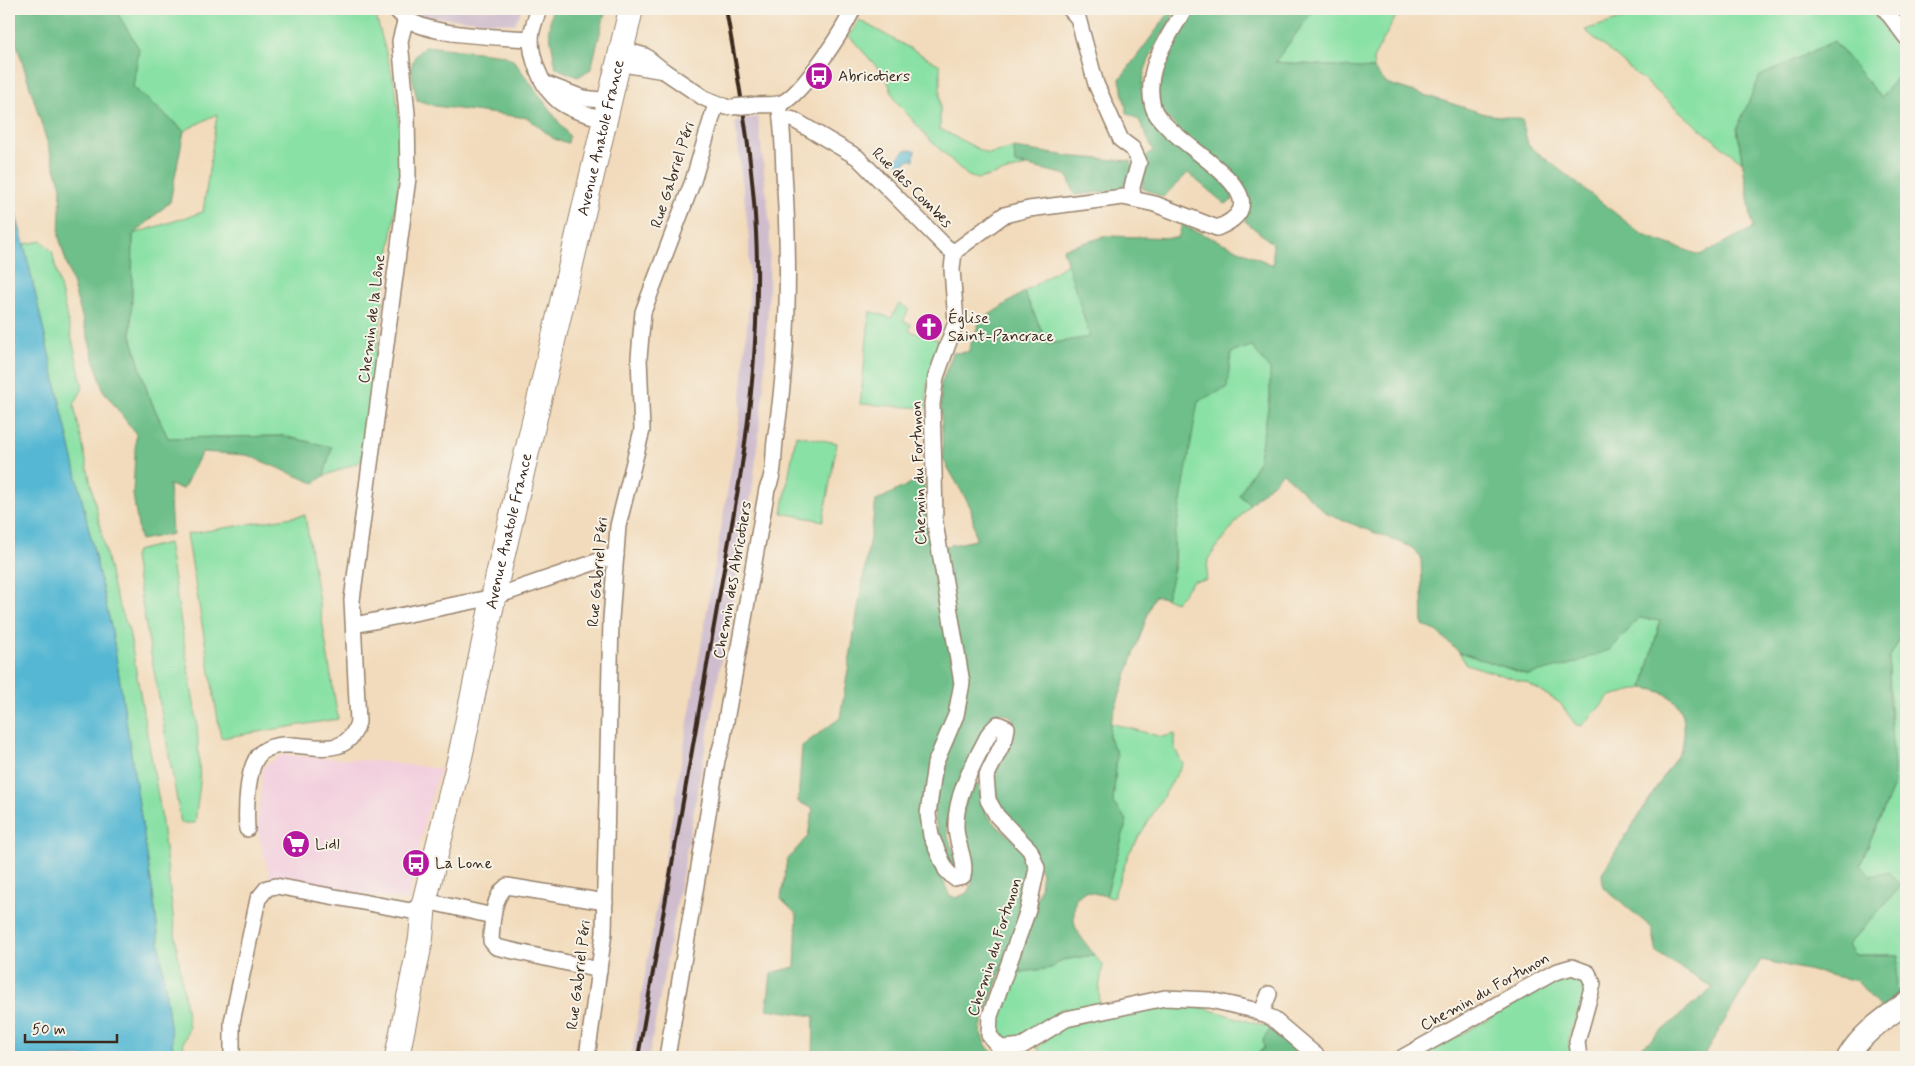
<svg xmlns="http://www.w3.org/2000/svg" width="1915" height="1066" viewBox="0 0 1915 1066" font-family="Mynerve,sans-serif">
	<rect width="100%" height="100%" fill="#f7f3e8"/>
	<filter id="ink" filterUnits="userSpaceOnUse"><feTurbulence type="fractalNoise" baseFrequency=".02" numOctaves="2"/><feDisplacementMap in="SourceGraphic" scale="10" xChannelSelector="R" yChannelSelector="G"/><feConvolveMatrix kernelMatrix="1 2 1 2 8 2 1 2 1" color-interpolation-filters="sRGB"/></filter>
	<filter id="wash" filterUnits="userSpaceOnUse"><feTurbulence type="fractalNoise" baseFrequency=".0096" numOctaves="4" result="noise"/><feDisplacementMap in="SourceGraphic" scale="20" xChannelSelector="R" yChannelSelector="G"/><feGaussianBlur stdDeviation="1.12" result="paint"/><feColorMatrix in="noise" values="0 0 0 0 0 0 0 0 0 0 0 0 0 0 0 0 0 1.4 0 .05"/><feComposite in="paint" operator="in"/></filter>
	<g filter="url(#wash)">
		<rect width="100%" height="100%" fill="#f2dbbc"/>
		<polygon fill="#f3cfde" points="282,755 377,761 440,769 426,816 408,901 271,880 257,829 263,767"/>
		<g fill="#cfbdce">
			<polygon points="397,9 522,9 515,24 398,14"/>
			<polygon points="758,117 770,227 769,286 764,386 753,486 649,1057 631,1057 739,423 749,300 749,238 735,121"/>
		</g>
		<g fill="#89e1a5" stroke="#628662">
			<polygon points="115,9 374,9 396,89 402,158 362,461 324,476 331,447 283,436 168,438 148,394 131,336 133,234 203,212 217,114 184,131 133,87 139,49"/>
			<polygon points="1314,9 1400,9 1373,59 1374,69 1275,62"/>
			<polygon points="1653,9 1874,9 1906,49 1906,65 1881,98 1737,128 1742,162 1704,132 1585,30"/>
			<polygon points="859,20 940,65 940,129 988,154 1014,148 1015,163 1026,166 978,179 968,176 930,140 895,100 886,77 849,36"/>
			<polygon points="42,241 52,251 83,388 74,405 114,591 129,631 160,807 177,948 189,1028 183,1043 187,1057 174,1057 153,894 112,631 24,244"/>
			<polygon points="1105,246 1272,294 1270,398 1258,463 1239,495 1250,504 1208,559 1206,580 1193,581 1176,602 1166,598 1175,566 1174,544 1090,337 1048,344 1024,292 1067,264"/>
			<polygon points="899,304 909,309 903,321 911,324 909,331 945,342 927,385 926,408 860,404 870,311 891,318"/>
			<polygon points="796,435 837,443 823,521 782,513"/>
			<polygon points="305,515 338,719 221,738 187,534"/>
			<polygon points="168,543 197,722 200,783 195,823 181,823 134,558 136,551"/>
			<polygon points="1639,618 1660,621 1643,688 1610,696 1582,726 1575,724 1560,703 1527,683 1466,664 1459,652 1528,675 1611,649"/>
			<polygon points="1906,629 1906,991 1903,994 1895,989 1899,955 1855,955 1848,945 1901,886 1870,876 1860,865 1893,788 1889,658"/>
			<polygon points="1110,723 1162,737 1175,734 1175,749 1183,764 1129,853 1113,898 1106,896 1127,820 1113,803 1117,754 1109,738"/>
			<path d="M1094 955 1103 965 1099 989 1100 1006 1027 1038 1004 1042C997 1036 995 1031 996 1022L1015 973 1051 968 1062 960Z"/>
			<path d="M1574 976 1580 977C1594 995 1570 1022 1569 1042 1569 1046 1571 1051 1571 1054L1527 1055 1524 1057H1428L1424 1055 1563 977Z"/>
			<polygon points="1184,1005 1204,1008 1271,1028 1263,1040 1264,1048 1254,1057 1044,1057 1037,1048 1061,1026 1156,1007"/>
		</g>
		<g fill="#6ebf8a" stroke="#547454">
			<polygon points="12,9 115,9 139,49 133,87 184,131 170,202 133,235 131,336 148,394 168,438 283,436 332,447 324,476 314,483 247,455 202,452 183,489 169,485 172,534 140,540 133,494 136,434 103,390 59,237 61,187 9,19 9,13"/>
			<polygon points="552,9 606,9 591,69 578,77 556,68 549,29"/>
			<path d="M1172 9H1177C1155 49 1121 88 1159 130 1172 145 1193 156 1208 167 1219 176 1231 186 1233 200L1225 204 1188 173 1163 197 1142 188 1145 158 1153 150 1139 120 1127 113 1120 79Z"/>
			<path d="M1191 9H1314L1275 62 1374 69 1386 83 1485 114 1522 119 1528 145 1643 235 1700 255 1753 228 1737 128 1760 76 1834 41 1881 98 1906 65V629L1889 658V703L1894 768 1893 788 1860 865 1871 876 1889 872 1901 886 1848 945 1855 955H1899L1895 988 1903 994 1881 1009 1857 981 1761 960 1703 1057H1630L1713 988 1657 953 1652 928 1603 887 1602 873 1682 748C1689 714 1680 692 1643 688L1660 621 1639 618 1611 649 1572 664 1528 675 1459 652 1436 631 1423 625 1421 557 1411 547 1327 514 1283 473 1250 504 1239 495 1258 463 1270 398V370L1252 346 1231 353 1227 388 1198 401 1174 543C1175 564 1173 579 1166 598L1154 596 1110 723 1109 738 1117 754 1113 803 1127 820 1106 896 1085 891 1076 898C1070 929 1077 930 1094 955L1062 960 1051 968 1015 973 1040 889 1042 872C1030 855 995 813 992 794 987 768 1044 710 993 713 981 736 948 803 947 827 947 840 954 852 959 863L957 868 952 867 937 829 933 808 937 785 947 748 964 706 942 547 976 540 971 508 943 459 940 386 953 353 968 352 980 321 1024 292 1048 344 1090 337 1063 249 1107 236 1178 238 1182 225 1273 265V244L1245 221 1247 201 1160 110 1156 81 1161 58Z"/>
			<path d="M426 46 504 55 514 61 569 136 568 143 554 139 528 118 435 106 417 100C413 77 404 60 426 46Z"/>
			<polygon points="1014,148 1076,157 1131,161 1133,171 1120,190 1075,195 1067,175 1015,163"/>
			<path d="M923 477 931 548 955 677 954 694 926 838 949 895 956 898 967 893 972 883 960 824 969 786 978 784C981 798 983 812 994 823 1005 834 1025 846 1030 862 1037 888 990 995 981 1027 982 1042 987 1050 1000 1057H813L814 1016 767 1009 771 973 795 967 797 915 781 899 787 860 808 836 813 808 798 802 802 746 840 718 876 501Z"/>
			<polygon points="1271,1028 1304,1057 1254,1057 1264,1048 1263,1040"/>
		</g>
		<g fill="#54b7d3" stroke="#487078">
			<polygon points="905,150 915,150 914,160 908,160 901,166 895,160"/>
			<polygon points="9,189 24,244 112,631 153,894 174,1057 9,1057"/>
		</g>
	</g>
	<g filter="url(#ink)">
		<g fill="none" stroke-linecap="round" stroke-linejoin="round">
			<g stroke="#96826d" stroke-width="18">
				<g id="street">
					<path d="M396 9C415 38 498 36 531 39"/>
					<path d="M539 9C536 18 531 29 531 39 531 58 541 84 554 97 566 110 587 114 604 119"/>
					<polyline points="1070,9 1078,18 1096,84 1121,140 1133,149 1139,162 1132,187 1133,198"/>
					<polyline points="1885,9 1906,37"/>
					<polyline points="621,49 645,56 664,71 704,98 726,107"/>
					<polyline points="617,63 664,71"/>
					<polyline points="549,85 583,98 608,101"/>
					<path d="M755 105C763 104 775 106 782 103 803 93 843 31 853 9"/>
					<path d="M781 117 794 120 857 157 946 247 954 252 1004 215 1029 209 1123 197 1155 204 1217 228C1295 196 1163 143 1153 107 1143 70 1167 39 1185 9"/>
					<path d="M954 252 952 269 956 322 936 377 932 404 934 473 935 523 962 683 956 715 935 764 928 814 931 836 946 870 954 878 963 876C967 860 956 844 956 827 955 794 975 761 990 732L998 724 1007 728 1005 739 986 777 988 800 997 816 1030 850 1037 868 1028 910 990 1016 989 1035 999 1047 1006 1048 1022 1046 1066 1019 1165 998 1210 1000 1250 1009 1272 1018 1318 1057"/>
					<polyline points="354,625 494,597 616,555"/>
					<path d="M247 829C246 811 246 764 262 752 291 730 345 771 358 722L352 600 408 178 407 114 400 41 406 18"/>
					<path d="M599 970 496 947 491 941C492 924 492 897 507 886L605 902"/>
					<polyline points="1261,1014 1269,994"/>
					<polyline points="232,1057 232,1022 258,899 267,888 276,886 411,911 424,903 435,903 493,916"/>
					<polyline points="587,1057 604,933 611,619 618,526 642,430 639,358 643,312 693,181 716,104"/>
					<path d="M667 1057 717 760 722 743 767 489C775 474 773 457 775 441 789 353 790 261 784 172 783 150 783 126 779 104"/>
					<polyline points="1403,1057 1555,972 1572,967 1588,973 1593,984 1577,1042 1579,1057"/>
				</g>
			</g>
			<g stroke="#96826d" stroke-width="24">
				<path id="secondary" d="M1848 1057C1862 1033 1884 1019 1906 1003"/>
			</g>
			<g stroke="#96826d" stroke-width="26">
				<g id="primary">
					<path id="s1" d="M397 1057 421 938 424 903 460 757 498 575 631 9"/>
				</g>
			</g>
			<use href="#street" stroke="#fff" stroke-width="15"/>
			<use href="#secondary" stroke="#fff" stroke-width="21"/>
			<use href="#primary" stroke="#fff" stroke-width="24"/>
			<path stroke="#3b2a1e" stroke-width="4" d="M638 1057 740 478C751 407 758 336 757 264 756 178 741 93 726 9"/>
			<g stroke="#96826d" stroke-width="18" stroke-linecap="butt">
				<polyline id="street-bridge" points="732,107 755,105"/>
			</g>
			<use href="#street-bridge" stroke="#fff" stroke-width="15"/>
		</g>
	</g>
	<defs>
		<g id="bus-disc" transform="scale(1.4375)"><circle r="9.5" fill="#b5179e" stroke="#f7f3e8"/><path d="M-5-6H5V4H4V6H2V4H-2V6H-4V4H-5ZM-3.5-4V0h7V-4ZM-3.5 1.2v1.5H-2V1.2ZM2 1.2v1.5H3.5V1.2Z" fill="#fff"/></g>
		<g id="church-disc" transform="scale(1.4375)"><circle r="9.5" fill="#b5179e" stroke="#f7f3e8"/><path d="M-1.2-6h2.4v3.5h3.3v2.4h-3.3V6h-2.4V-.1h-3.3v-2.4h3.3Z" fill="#fff"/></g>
		<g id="supermarket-disc" transform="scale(1.4375)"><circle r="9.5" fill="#b5179e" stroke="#f7f3e8"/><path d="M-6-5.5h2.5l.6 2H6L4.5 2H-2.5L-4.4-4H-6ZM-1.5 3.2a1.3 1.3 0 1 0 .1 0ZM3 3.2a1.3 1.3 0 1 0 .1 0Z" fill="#fff"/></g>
	</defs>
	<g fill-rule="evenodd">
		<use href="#bus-disc" x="819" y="76"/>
		<use href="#church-disc" x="929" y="327"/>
		<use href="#supermarket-disc" x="296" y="844"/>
		<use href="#bus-disc" x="416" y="863"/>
	</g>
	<g text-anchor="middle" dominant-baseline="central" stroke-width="4" stroke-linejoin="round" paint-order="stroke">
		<g font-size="16" fill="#3b2a1e" stroke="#f7f3e8" text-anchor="start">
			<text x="838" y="76">Abricotiers</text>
			<text x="948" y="318">Église<tspan x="948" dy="18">Saint-Pancrace</tspan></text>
			<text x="315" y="844">Lidl</text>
			<text x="435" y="863">La Lone</text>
		</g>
		<g font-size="16" fill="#3b2a1e" stroke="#f7f3e8">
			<text stroke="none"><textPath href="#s1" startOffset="942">Avenue Anatole France</textPath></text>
			<text transform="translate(673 175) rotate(-72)">Rue Gabriel Péri</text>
			<text transform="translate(912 188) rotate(45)">Rue des Combes</text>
			<text transform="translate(372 319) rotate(-83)">Chemin de la Lône</text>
			<text transform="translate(919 473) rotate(-92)">Chemin du Fortunon</text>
			<text stroke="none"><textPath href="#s1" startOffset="538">Avenue Anatole France</textPath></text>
			<text transform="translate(598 572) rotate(-85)">Rue Gabriel Péri</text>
			<text transform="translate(733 580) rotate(-80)">Chemin des Abricotiers</text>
			<text transform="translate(995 947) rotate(-72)">Chemin du Fortunon</text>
			<text transform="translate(579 975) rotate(-83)">Rue Gabriel Péri</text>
			<text transform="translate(1485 992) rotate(-29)">Chemin du Fortunon</text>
		</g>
	</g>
	<rect width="1915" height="1066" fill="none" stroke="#f7f3e8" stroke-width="30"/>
	<path d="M25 1034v8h92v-8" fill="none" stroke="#3b2a1e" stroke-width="2.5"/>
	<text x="32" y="1034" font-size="15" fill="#3b2a1e" stroke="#f7f3e8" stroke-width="4" paint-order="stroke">50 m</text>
</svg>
